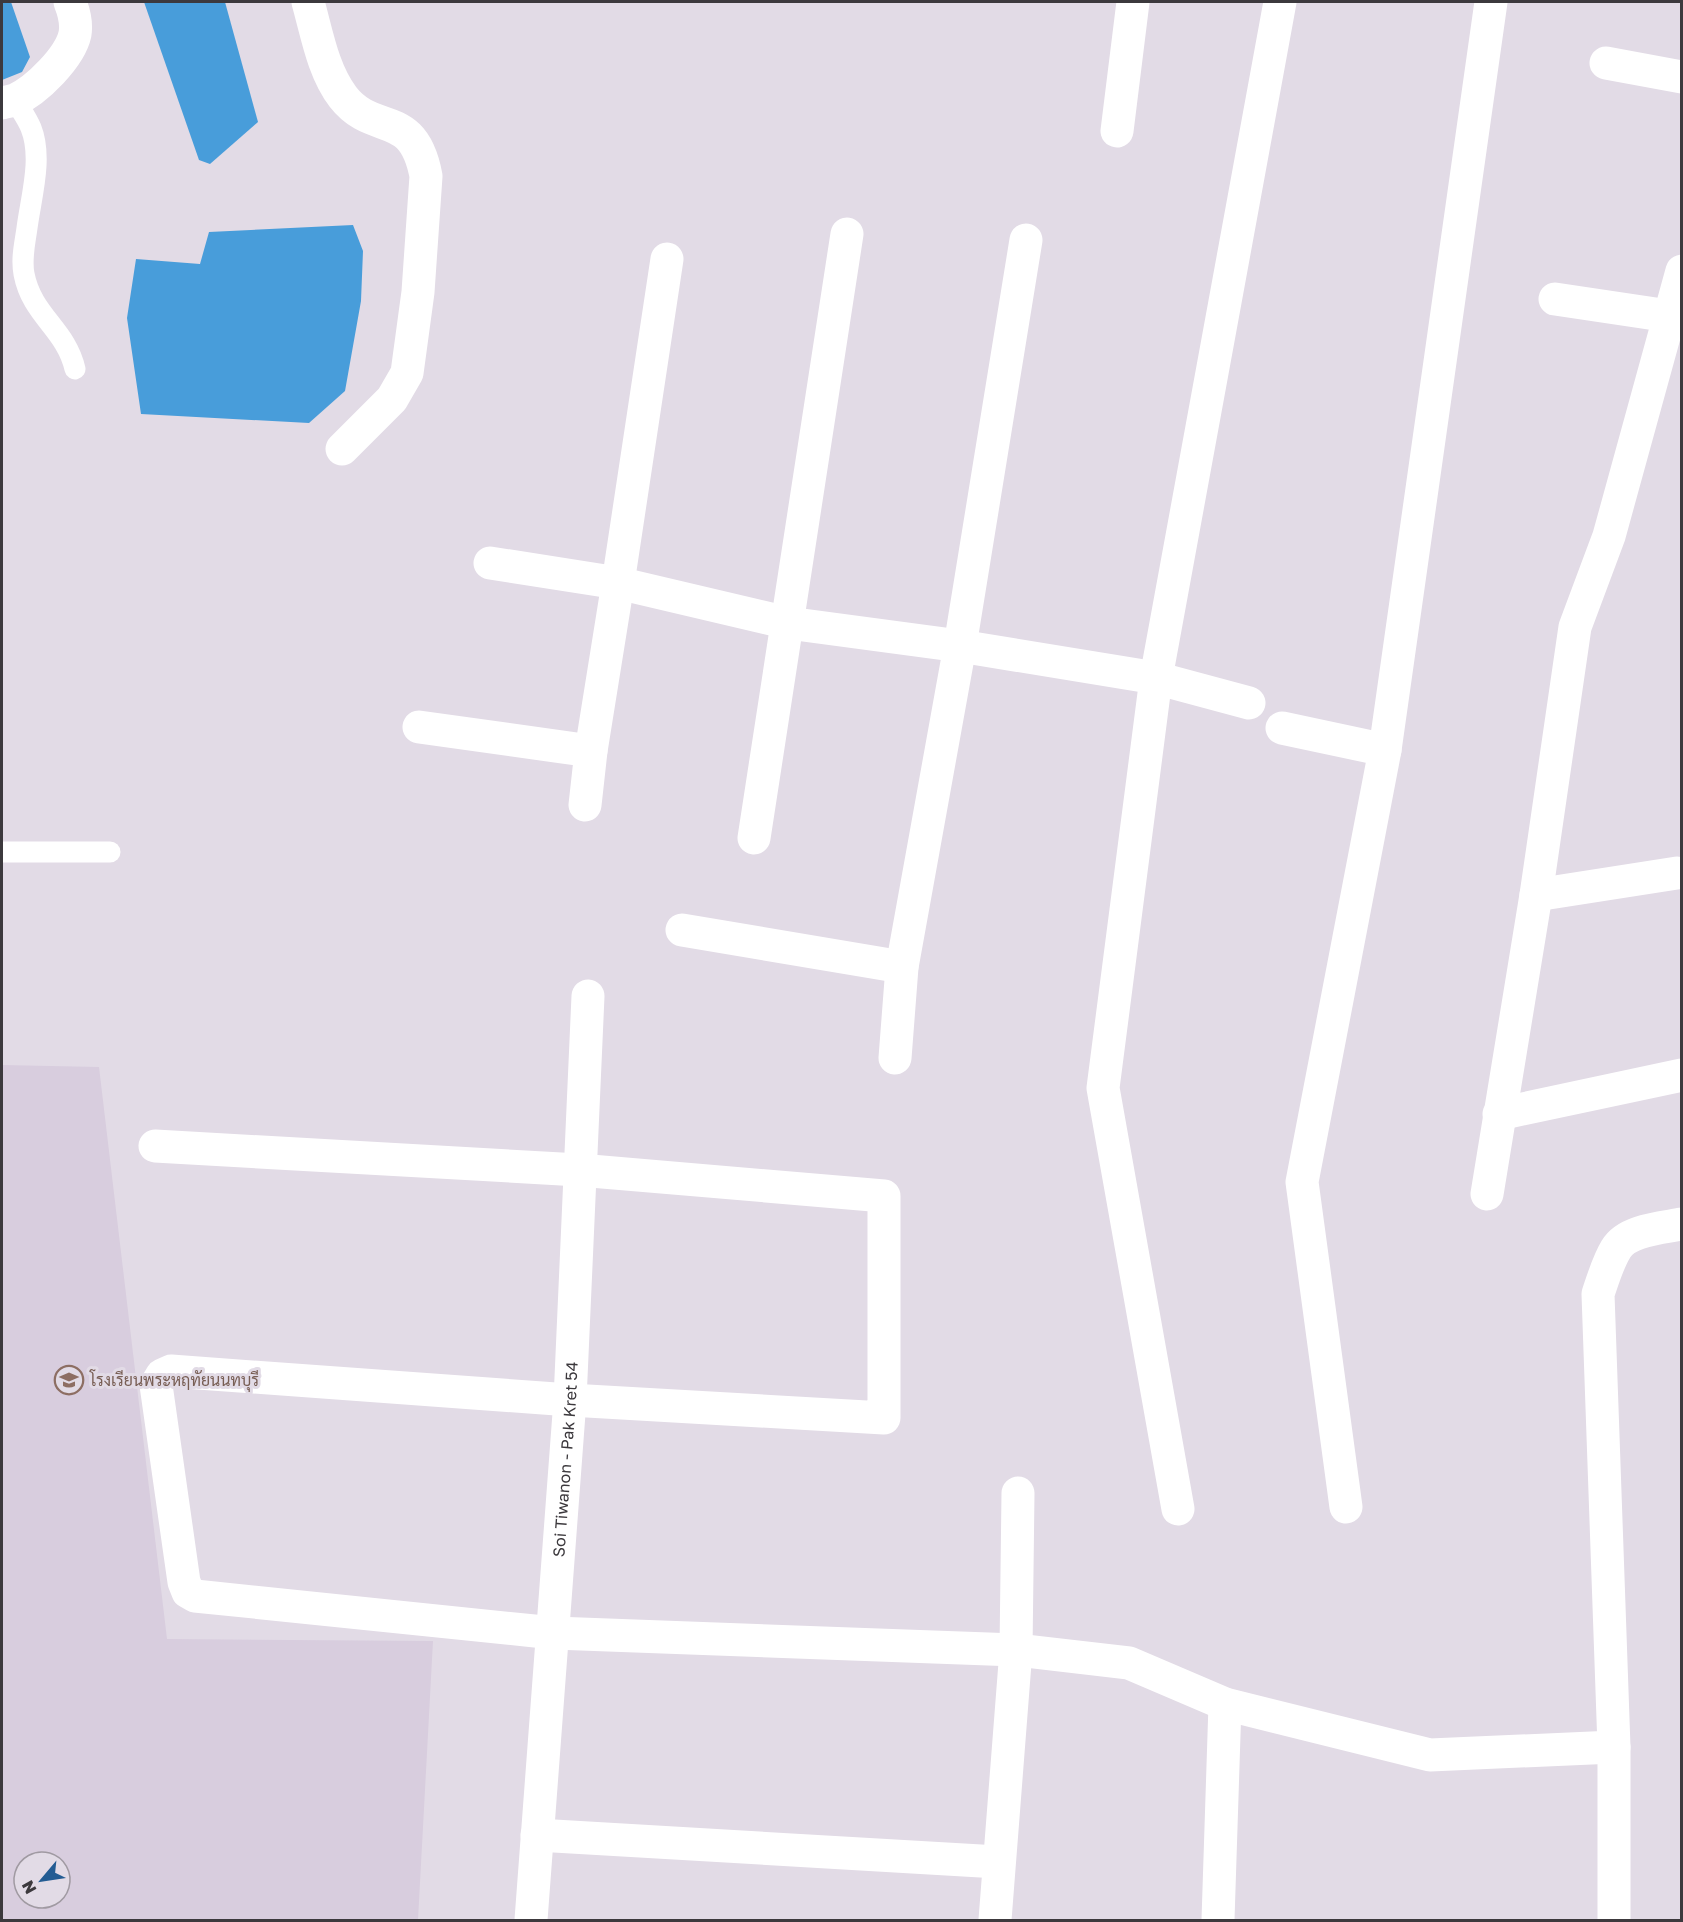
<svg xmlns="http://www.w3.org/2000/svg" width="1683" height="1922" viewBox="0 0 1683 1922" font-family="'Golos Text',Sarabun,sans-serif">
	<rect width="100%" height="100%" fill="#e2dbe6"/>
	<path fill="#d8cdde" fill-rule="evenodd" d="M2 1065 99 1067 167 1639 433 1641 418 1920H2ZM24 1862H60V1898H24Z"/>
	<g fill="#489dda">
		<polygon points="2,2 11,2 30,57 22,72 2,80"/>
		<polygon points="144,2 225,2 258,122 210,164 199,160"/>
		<polygon points="353,225 363,251 361,301 345,391 309,423 141,414 127,318 136,259 200,264 209,232"/>
	</g>
	<g fill="none" stroke-linecap="round" stroke-linejoin="round">
		<g stroke="#fff" stroke-width="21">
			<path d="M15 100C20 109 27 118 31 128 43 158 31 197 27 228 25 243 21 258 24 274 32 316 66 329 75 369"/>
			<polyline points="2,852 110,852"/>
		</g>
		<g stroke="#fff" stroke-width="33">
			<path d="M308 2C317 34 323 71 343 97 374 137 413 107 426 176L418 292 407 373 392 399 342 449"/>
			<polyline points="1606,63 1682,77"/>
			<path d="M2 103C6 102 11 101 15 100 37 90 70 57 75 34 77 22 74 12 70 2"/>
			<polyline points="1117,131 1133,2"/>
			<polyline points="667,259 618,583 788,623 960,646 1156,678 1249,703"/>
			<polyline points="1555,299 1669,316"/>
			<polyline points="490,563 618,583 591,751 585,805"/>
			<polyline points="419,727 591,751"/>
			<polyline points="1282,728 1385,750"/>
			<polyline points="754,838 847,234"/>
			<polyline points="1536,895 1677,873"/>
			<polyline points="682,930 902,967"/>
			<polyline points="895,1058 902,967 960,646 1026,240"/>
			<polyline points="1499,1114 1682,1075"/>
			<polyline points="155,1146 579,1170 884,1196 884,1418 570,1400 171,1371 162,1375 156,1385 184,1582 188,1592 195,1596 554,1633 1016,1650 1129,1663 1225,1704 1430,1755 1614,1747"/>
			<polyline points="1487,1194 1536,895 1575,627 1609,536 1682,271"/>
			<polyline points="1346,1507 1302,1182 1385,750 1491,2"/>
			<polyline points="1178,1509 1103,1088 1156,678 1280,2"/>
			<polyline points="537,1835 998,1862"/>
			<path id="s1" d="M531 1920 570 1400 588 996"/>
			<polyline points="995,1920 1016,1650 1018,1493"/>
			<polyline points="1218,1920 1225,1704"/>
			<path d="M1614 1920V1747L1598 1294C1603 1279 1608 1262 1616 1249 1627 1230 1662 1228 1682 1224"/>
		</g>
	</g>
	<defs>
		<g id="school-ring" transform="scale(1.5)"><circle r="9.5" fill="#e2dbe6" stroke="#8d6e63" stroke-width="1.5"/><path d="M0-5L7-2L0 1L-7-2ZM-4 1L0 2.5L4 1V4Q0 6-4 4Z" fill="#8d6e63"/></g>
	</defs>
	<g fill-rule="evenodd">
		<use href="#school-ring" x="69" y="1380"/>
	</g>
	<g text-anchor="middle" dominant-baseline="central" stroke-width="6" stroke-linejoin="round" paint-order="stroke">
		<g font-size="16" fill="#785e54" stroke="#e2dbe6" text-anchor="start">
			<text x="90" y="1380">โรงเรียนพระหฤทัยนนทบุรี</text>
		</g>
		<g font-size="16" fill="#3c393d" stroke="#e2dbe6">
			<text stroke="none"><textPath href="#s1" startOffset="462">Soi Tiwanon - Pak Kret 54</textPath></text>
		</g>
	</g>
	<rect width="1683" height="1922" fill="none" stroke="#3c393d" stroke-width="6"/>
	<g transform="translate(42 1880) rotate(241)"><circle r="28" fill="#e2dbe6" stroke="#a09aa2" stroke-width="1.5"/>
	<path d="M0-4.5L10 22L0 15L-10 22Z" fill="#235c93"/>
	<text y="-9" font-size="16" font-weight="bold" text-anchor="middle" fill="#3c393d">N</text>
	</g>
</svg>
